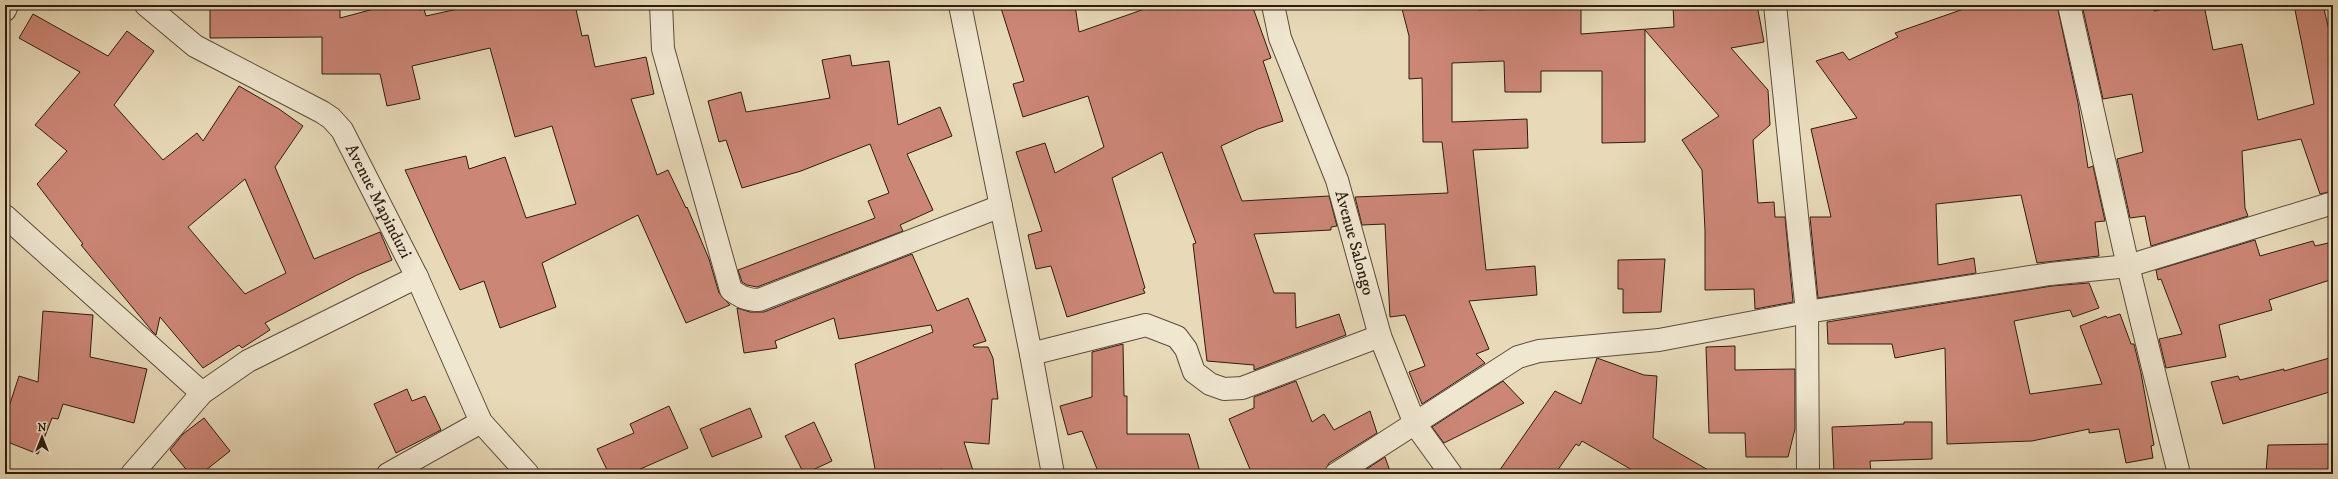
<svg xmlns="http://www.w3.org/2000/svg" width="2338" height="479" viewBox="0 0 2338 479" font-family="'IM FELL DW Pica',serif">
	<rect width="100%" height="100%" fill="#e8dab8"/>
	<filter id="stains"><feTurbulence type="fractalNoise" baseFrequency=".005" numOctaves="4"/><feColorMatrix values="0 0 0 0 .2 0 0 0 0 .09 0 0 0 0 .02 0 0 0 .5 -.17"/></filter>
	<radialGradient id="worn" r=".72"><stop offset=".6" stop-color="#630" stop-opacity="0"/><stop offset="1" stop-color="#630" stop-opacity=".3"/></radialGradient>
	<g fill="#cc8676" stroke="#2d1c11" fill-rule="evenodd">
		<polygon points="340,5 340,18 389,5 418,5 419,10 424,9 426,16 476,5 575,5 582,36 588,35 595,67 646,57 654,94 631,99 657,175 668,170 686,208 687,207 709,259 719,293 730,305 686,323 638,215 542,263 556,307 500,328 484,281 460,290 405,170 466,156 469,169 505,157 526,218 576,204 552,126 515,137 490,48 412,66 420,99 387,106 380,74 322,74 322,37 210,38 210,6"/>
		<polygon points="1000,5 1075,5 1079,32 1156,5 1252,5 1271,58 1263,61 1283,121 1258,129 1221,146 1242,201 1329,196 1337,226 1331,227 1331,230 1254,234 1274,293 1295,293 1296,328 1339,314 1346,335 1254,370 1254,365 1207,361 1193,244 1196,243 1162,152 1112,178 1145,288 1143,289 1145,293 1067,317 1051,266 1036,269 1028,235 1042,231 1016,152 1045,143 1055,173 1104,147 1088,96 1023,117 1013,84 1024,81"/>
		<polygon points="1401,5 1479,5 1479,10 1581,5 1581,34 1674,27 1673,5 1757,5 1764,42 1731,48 1768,90 1770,125 1753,140 1758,203 1774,202 1775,217 1785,217 1793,302 1755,309 1754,289 1705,290 1705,230 1702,170 1682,140 1719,116 1645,30 1645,142 1602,143 1602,71 1541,71 1541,92 1505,92 1504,61 1452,63 1452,122 1527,119 1528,148 1473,150 1486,270 1535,266 1537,295 1469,301 1489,349 1476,354 1485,363 1422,404 1409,372 1425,366 1405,315 1390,317 1385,224 1362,225 1355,197 1448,193 1442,142 1423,142 1422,78 1409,79 1409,36"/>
		<polygon points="1975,5 2057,5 2078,103 2088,168 2093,166 2105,221 2095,222 2099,256 2037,263 2021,195 1936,204 1938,265 1974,258 1976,273 1818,298 1810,217 1831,217 1811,129 1857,118 1816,61 1843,52 1849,60 1898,37 1895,33"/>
		<polygon points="2082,5 2154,5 2154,11 2184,5 2204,5 2213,50 2242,44 2258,120 2314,104 2294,5 2323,5 2329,30 2333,30 2333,191 2320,194 2301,139 2242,151 2245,208 2248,216 2151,246 2145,216 2130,218 2117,159 2143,152 2132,94 2103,99"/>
		<path d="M33 14 108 56 127 31 154 51 114 105 163 160 197 133 203 141 239 86 279 109 303 126 275 167 314 259 380 232 392 260 357 275 265 323 270 330 242 348 239 345 203 368 160 317 156 335 152 331 81 245 83 244 37 184 67 151 35 125 80 72 19 38ZM245 179 286 273 245 294 188 227Z"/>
		<polygon points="850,55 852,66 889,61 898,125 940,107 952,136 907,154 933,210 900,225 903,231 757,287 747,285 742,282 738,270 875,218 868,201 889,193 870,144 801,171 742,188 726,140 719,142 708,101 741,92 746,112 830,98 822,60"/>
		<polygon points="2255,240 2260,256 2313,241 2315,246 2333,242 2333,279 2269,300 2272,310 2219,325 2226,357 2166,368 2159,339 2182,334 2161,279 2158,280 2156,270"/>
		<polygon points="912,254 937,311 968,298 986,341 973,345 974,347 988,347 993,358 998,399 992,399 989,444 964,442 974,474 943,474 942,469 918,474 876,474 855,364 933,332 931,325 839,339 834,318 775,341 777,348 744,353 737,308 750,312 764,312"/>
		<polygon points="1665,259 1661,312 1623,313 1623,289 1618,289 1618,260"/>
		<polygon points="2089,283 2099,308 2073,317 2070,310 2014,321 2030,394 2102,384 2080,326 2106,316 2107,318 2120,314 2131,344 2134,344 2141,373 2154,445 2151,446 2153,458 2126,463 2119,429 2089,433 2089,429 2032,441 1947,444 1945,348 1895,358 1892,344 1828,344 1827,322 2052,286"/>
		<polygon points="43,311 93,315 90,357 147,369 134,423 63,404 58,419 52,418 38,454 5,441 5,419 19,376 38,382"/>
		<polygon points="1123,344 1124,396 1127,396 1127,434 1189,434 1200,472 1176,472 1176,474 1099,474 1082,431 1068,435 1060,406 1092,397 1092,352"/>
		<polygon points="1735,346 1735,370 1795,369 1795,429 1788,457 1746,457 1745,433 1709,433 1706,347"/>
		<polygon points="2333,357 2333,391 2223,424 2211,382 2238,376 2240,380 2284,369 2284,371"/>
		<polygon points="1597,358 1644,375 1657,376 1653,438 1715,474 1639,474 1582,441 1579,446 1576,444 1555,474 1497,474 1555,391 1581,404"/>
		<polygon points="1296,381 1312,422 1324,414 1334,430 1370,411 1377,433 1329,463 1324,474 1252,474 1229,419 1254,408 1254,397"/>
		<polygon points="1503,381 1524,403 1444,443 1432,427"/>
		<polygon points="407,389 412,401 425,396 441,430 396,453 374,404"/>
		<polygon points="669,406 688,448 629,474 609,474 597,449 634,433 630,424"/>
		<polygon points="750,408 762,437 712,457 700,429"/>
		<polygon points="204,418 230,451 201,474 190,474 170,450 183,434"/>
		<polygon points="814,422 832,461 804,474 785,436"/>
		<polygon points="1904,422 1932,422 1932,459 1870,461 1871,474 1834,474 1832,427 1904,424"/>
		<polygon points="2333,444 2333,474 2266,474 2268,445"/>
		<polygon points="1385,457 1391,474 1359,474"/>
	</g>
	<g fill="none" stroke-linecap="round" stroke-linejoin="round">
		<g stroke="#5c4c3b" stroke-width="24">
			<g id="street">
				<path id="s1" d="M146 5 195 46 322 112 331 118 342 130 417 277 481 422 528 474"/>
				<path d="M661 5 663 49 731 290C741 297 747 300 759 300L1001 206"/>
				<polyline points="960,5 1031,354 1053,474"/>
				<path id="s2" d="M1273 5 1280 38 1337 180 1380 336 1415 424 1451 474"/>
				<polyline points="1775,5 1807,312 1808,474"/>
				<polyline points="2069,5 2128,266 2179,474"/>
				<polyline points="5,10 7,5"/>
				<polyline points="5,216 202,393"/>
				<polyline points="1031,354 1146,325 1177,337 1186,349 1194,372 1210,384 1224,389 1242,388 1380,336"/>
				<polyline points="132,474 202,393 248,361 417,277"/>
				<polyline points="388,474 481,422"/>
				<polyline points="1336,474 1518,357 1539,351 1659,340 1807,312 2050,274 2128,266 2333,203"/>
			</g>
		</g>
		<use href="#street" stroke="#f0e7d1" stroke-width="22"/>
	</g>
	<g text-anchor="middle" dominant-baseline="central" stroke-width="3" stroke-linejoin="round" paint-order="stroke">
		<g font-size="17" fill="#2d1c11" stroke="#f0e7d1">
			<text stroke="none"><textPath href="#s1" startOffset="314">Avenue Mapinduzi</textPath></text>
			<text stroke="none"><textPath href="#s2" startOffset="252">Avenue Salongo</textPath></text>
		</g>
	</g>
	<rect width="2338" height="479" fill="none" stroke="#e8dab8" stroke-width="20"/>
	<rect x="6" y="6" width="2326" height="467" fill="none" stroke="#2d1c11" stroke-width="2"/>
	<rect x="10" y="10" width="2318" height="459" fill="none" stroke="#2d1c11"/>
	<g transform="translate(42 437)" stroke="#f0e7d1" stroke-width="3" paint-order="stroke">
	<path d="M0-3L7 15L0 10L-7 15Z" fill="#2d1c11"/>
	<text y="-6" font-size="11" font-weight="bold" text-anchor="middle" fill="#2d1c11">N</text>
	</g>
	<rect width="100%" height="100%" filter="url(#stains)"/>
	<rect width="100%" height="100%" fill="url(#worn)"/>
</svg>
